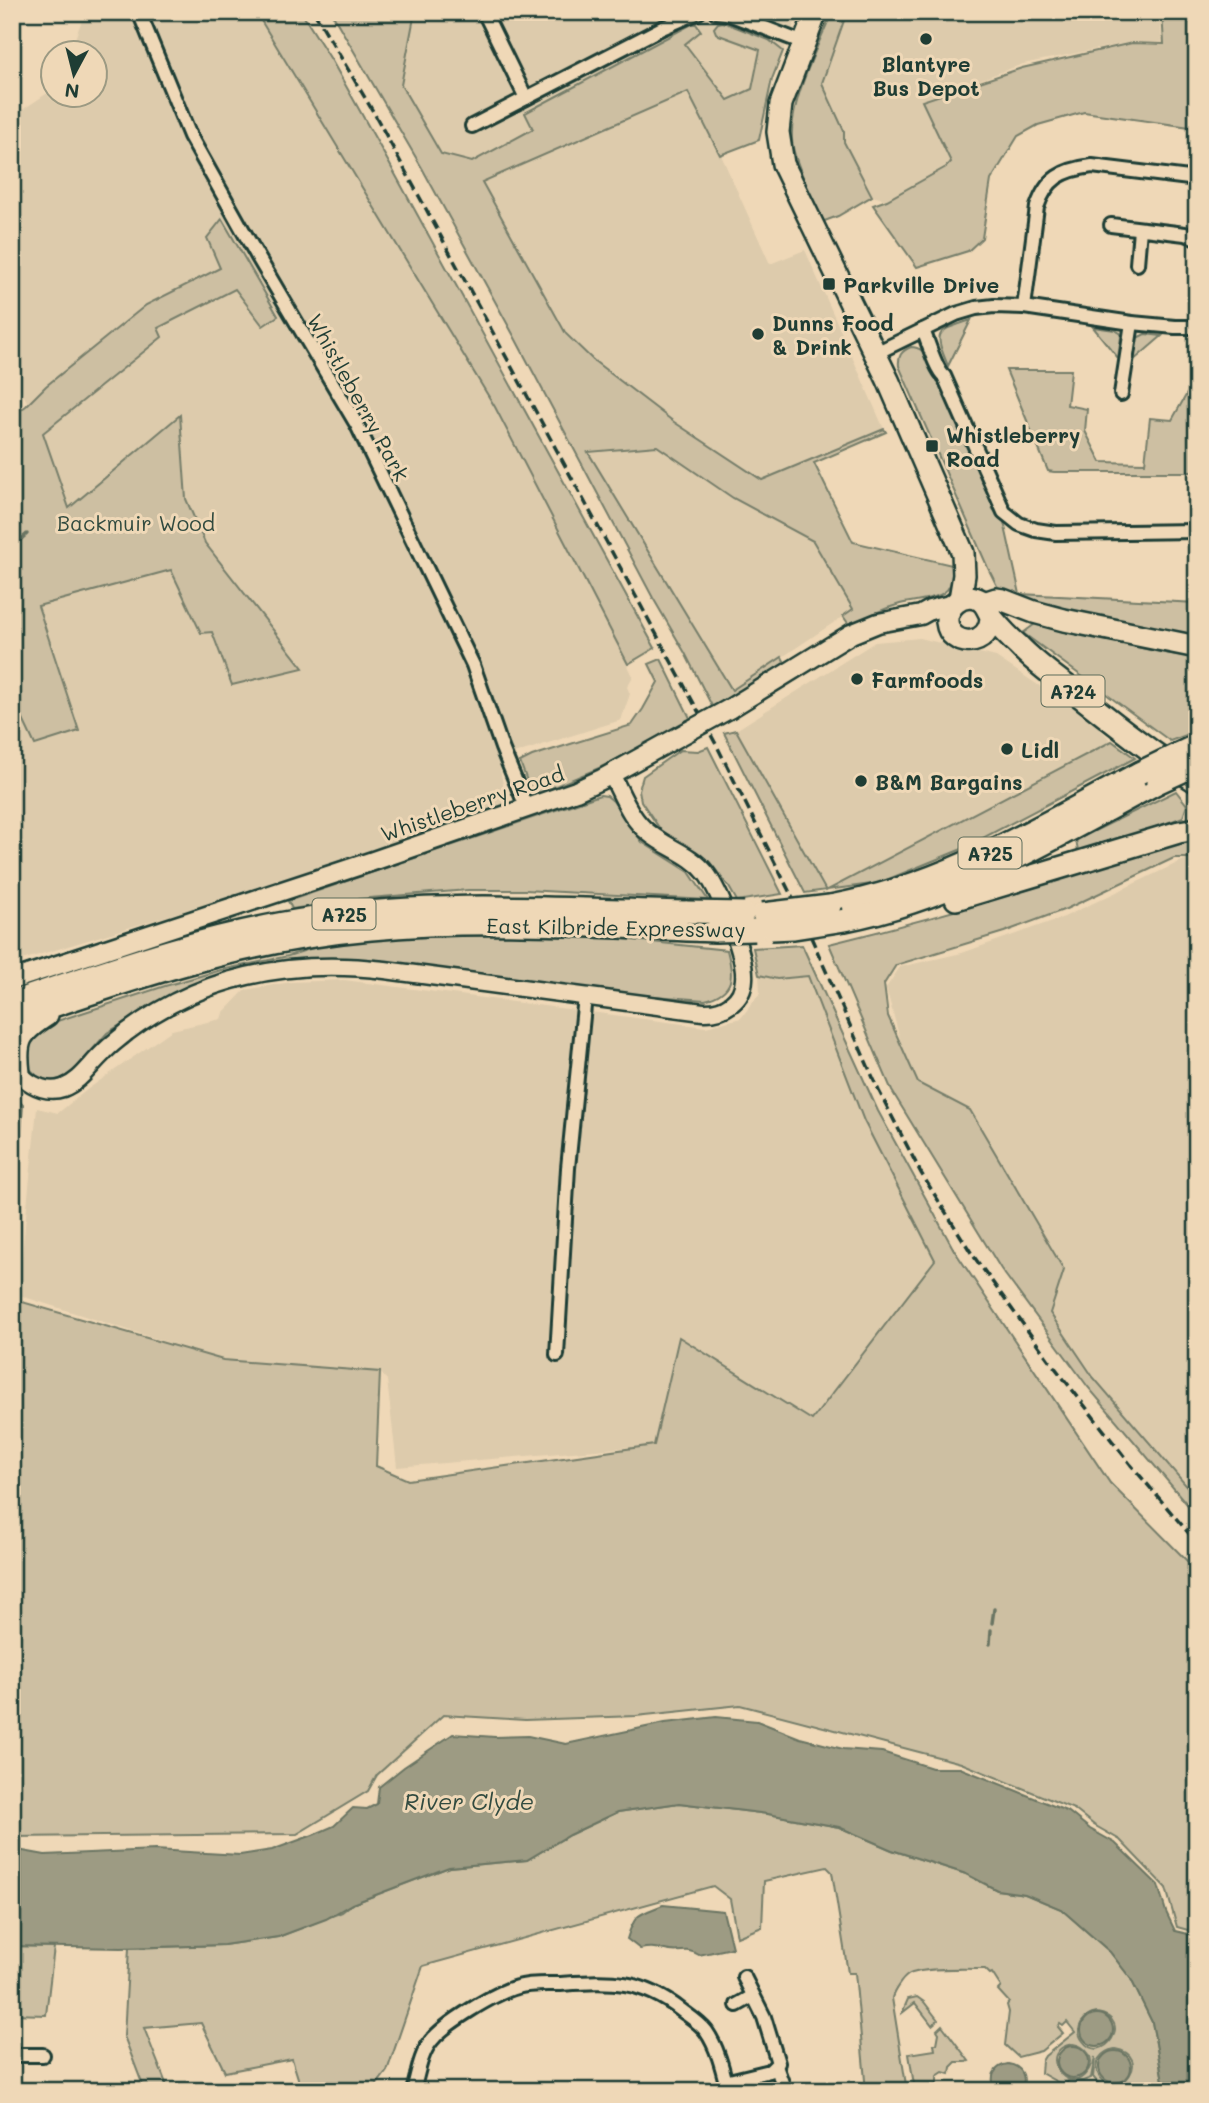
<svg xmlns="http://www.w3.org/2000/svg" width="1209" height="2103" viewBox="0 0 1209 2103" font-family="Mali,sans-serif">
	<rect width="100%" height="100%" fill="#efd8b7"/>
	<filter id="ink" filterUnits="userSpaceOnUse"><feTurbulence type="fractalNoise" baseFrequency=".0143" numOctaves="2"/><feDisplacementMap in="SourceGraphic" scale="14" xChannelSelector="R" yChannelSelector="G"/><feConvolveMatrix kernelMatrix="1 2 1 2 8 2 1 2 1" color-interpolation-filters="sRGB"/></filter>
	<g filter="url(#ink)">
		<g fill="#ddcbac">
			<polygon points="85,12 259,12 258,14 495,407 563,534 633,676 627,687 630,694 621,720 498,759 507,804 422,839 12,963 12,696 35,745 38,606 172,570 201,633 212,631 302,667 205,544 186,499 180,416 69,508 43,432 12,373 12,117 52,90 52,94 94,94 94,52 70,52"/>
			<polygon points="415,12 799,12 772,79 759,140 721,155 770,264 805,250 884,429 762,480 673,422 593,360 566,334 482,182 441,154 401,85"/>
			<polygon points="847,12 1160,12 1162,42 1132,42 1023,64 922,101 952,162 887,200 872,196 844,142 844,131 822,83"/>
			<polygon points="657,446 733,498 813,541 854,609 733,690 588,452"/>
			<polygon points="920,638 996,657 1062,701 1079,706 1112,742 826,892 736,730 875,642"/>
			<polygon points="1188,858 1197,862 1197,1498 1093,1377 928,1133 913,1086 886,988 900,967 962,953 1064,917"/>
			<polygon points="759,975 777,979 808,976 864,1121 935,1260 812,1421 679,1337 654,1445 397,1467 387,1380 380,1372 223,1360 18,1295 37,1108 58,1113 88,1089 172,1030 221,1019 223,1013 245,990 291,982 344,980 706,1027 741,1018 760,993"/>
		</g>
		<g fill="#cdbfa2" stroke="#767e6b" stroke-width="2" fill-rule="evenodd">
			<polygon points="259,12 301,12 332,61 389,163 655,648 628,664 495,407 257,14"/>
			<path d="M331 12H415L401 85 441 154 472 162 533 129 525 113 692 24H696L701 31 685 44 728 100 752 89 760 50 719 35 716 33 714 28 718 23 723 22 769 40 783 51 772 79 759 140 720 155 688 92 482 182 566 334 593 360 674 422 762 480 884 429 886 432 814 463 853 542 952 565C957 603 925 597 900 604 882 609 866 617 850 626L843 616 853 609 813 541 733 498 657 446 588 452 732 690 782 657 785 663 714 710 685 653 653 598 514 336 422 168Z"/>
			<path d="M832 12H847L822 83 844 131V142L872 196 838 216 822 222C813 199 801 176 794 152 783 113 817 49 832 12Z"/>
			<polygon points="1162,12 1197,12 1197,128 1084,112 1038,125 1018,136 991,180 982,238 968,251 917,267 873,205 887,200 946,167 951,162 922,101 1022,68 1132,43 1164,44"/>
			<polygon points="222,219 278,316 263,326 235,289 158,328 162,337 43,433 69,508 180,415 186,499 205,543 303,668 232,685 212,632 201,633 171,570 38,606 79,731 35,745 12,696 12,416 26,406 46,386 146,305 220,268 207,238"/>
			<path d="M971 320 948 366C933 330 936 332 971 320Z"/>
			<polygon points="1093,327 1115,330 1120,333 1121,337 1118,358"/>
			<polygon points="1145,334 1162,336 1133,361 1137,338"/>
			<path d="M911 347C922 347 926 355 932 363L990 498 996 508 993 509 1004 522 1020 594 1197 603V635L1068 612 1007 593 997 586 988 568 899 366C898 356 901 351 911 347Z"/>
			<polygon points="1006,370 1071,370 1067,405 1087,409 1085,431 1101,462 1145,463 1150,418 1172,420 1189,390 1197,390 1197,472 1054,472 1048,471"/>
			<polygon points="1035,624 1159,652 1197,658 1197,731 1170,741 1023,633"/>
			<polygon points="661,659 692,722 599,768 540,793 530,789 520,762 532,756 632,725 643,709 658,682 649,664"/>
			<polygon points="736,730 826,891 1112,741 1135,758 962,849 879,883 805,893 724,733"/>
			<polygon points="708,747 782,894 737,901 729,887 709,861 684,847 660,829 641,801 639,790 643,776 680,750 698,751"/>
			<polygon points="1176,791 1187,805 1183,817 1079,856 1076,840"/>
			<polygon points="600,795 607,796 613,801 642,842 689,872 708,900 525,890 468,890 357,899 292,909 288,901"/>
			<path d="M1197 838V862L1188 858H1174L1066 909 1004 932 896 965 884 984 888 1016 918 1083 970 1110 1064 1270 1050 1313 1093 1377 1197 1498V1516L1088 1387 1001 1269 892 1091 829 944C906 925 982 904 1058 880 1104 866 1149 846 1197 838Z"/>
			<path d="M508 933 586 935 727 950C734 976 735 992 705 1000L578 990 385 964 196 986 137 1015 107 1033 72 1073 61 1079 49 1081 37 1076 27 1066 25 1045 30 1035 54 1022 165 986 221 970 288 956 322 945 370 938 449 934Z"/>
			<polygon points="802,945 878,1111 954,1250 1110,1483 1197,1571 1197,1934 1195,1932 1177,1927 1166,1888 1120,1840 1094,1825 1074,1809 961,1763 740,1705 636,1716 525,1720 443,1715 377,1775 368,1791 297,1834 12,1837 12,1299 223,1360 380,1372 376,1466 408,1480 654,1445 679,1337 812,1420 935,1260 864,1121 808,976 777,979 759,975 753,948"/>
			<polygon points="12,1093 23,1105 12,1253"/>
			<path d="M679 1803 768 1814 839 1827 892 1850 966 1874 997 1890 1025 1894 1061 1909 1110 1952 1131 1979 1152 2022 1165 2091 1103 2089 1093 2077 1095 2057 1091 2078 1083 2081 1069 2080 1066 2084 1059 2083 1041 2073 1042 2061 1045 2056 1075 2032 1067 2022 1063 2026 1060 2024 1058 2027 1063 2033 1041 2051 1018 2057 1005 2045 1009 2012 1007 2005 1009 2002 998 1990 1001 1987 992 1973 990 1974 985 1969C968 1969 920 1967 908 1975 902 1979 894 1991 892 1998L907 2091H866L855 1973H848L832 1872 827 1867 764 1881 762 1927 737 1937 730 1899 713 1886 423 1966 387 2071 372 2091H302L292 2059 225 2072 201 2023 144 2028 167 2086 145 2091 124 2036 129 1948 224 1945 278 1937 342 1912 352 1904 449 1867 527 1860 569 1835 618 1812ZM1097 2013C1136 2019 1102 2067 1083 2041 1073 2028 1084 2015 1097 2013ZM1073 2044C1086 2046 1097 2059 1087 2072 1068 2099 1034 2050 1073 2044ZM1115 2049C1154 2055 1120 2103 1100 2077 1091 2064 1101 2051 1115 2049Z"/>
			<polygon points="12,1946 54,1947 46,2015 12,2014"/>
			<polygon points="917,1997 924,2002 938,2020 932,2025 915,2003 902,2013 908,1999"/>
			<polygon points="942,2025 969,2061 966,2062 956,2062 951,2067 950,2074 943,2072 937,2076 937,2084 939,2087 946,2089 946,2091 915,2091 909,2054 935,2050 934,2044 937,2044 939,2033 937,2030"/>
		</g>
		<g fill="#9d9b83" stroke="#6b7563" stroke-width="2">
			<polygon points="716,1717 757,1721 800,1738 843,1749 882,1752 932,1768 960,1768 1069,1812 1090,1829 1115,1843 1158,1885 1166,1912 1175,1931 1192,1935 1197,1941 1197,2091 1165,2091 1152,2022 1131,1979 1110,1952 1061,1909 1025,1894 997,1890 966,1874 892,1850 839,1827 768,1814 679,1803 618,1812 569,1835 527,1860 449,1867 352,1904 326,1919 278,1937 224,1945 121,1948 12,1946 12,1849 45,1855 155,1850 240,1855 272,1850 313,1835 334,1826 353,1808 367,1809 377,1804 379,1787 404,1767 453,1734 495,1737 528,1736 566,1744 665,1723"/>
			<path d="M663 1905 723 1911 732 1948 699 1955C686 1947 683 1953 670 1951 657 1949 654 1946 640 1949L627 1939C635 1912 639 1915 663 1905Z"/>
			<circle cx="1097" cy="2030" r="16"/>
			<circle cx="1073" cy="2062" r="16"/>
			<circle cx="1115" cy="2067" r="16"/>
			<path d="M1008 2064C1023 2066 1028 2079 1020 2091H997C988 2078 994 2066 1008 2064Z"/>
		</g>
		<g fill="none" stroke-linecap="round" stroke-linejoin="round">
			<g stroke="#6b7563" stroke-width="3.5">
				<polyline points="12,547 27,534"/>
				<polyline points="992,1623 994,1609"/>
				<polyline points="990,1644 991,1630"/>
			</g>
			<g stroke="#1f3d34" stroke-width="18">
				<g id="minor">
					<polyline points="139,12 190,136 259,259 357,425 473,665 502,748 527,809"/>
					<polyline points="484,12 526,98"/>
					<polyline points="716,12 726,13 804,43"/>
					<polyline points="472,126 662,28 699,12"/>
					<polyline points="1111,225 1185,234 1197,238"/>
					<polyline points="1137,264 1140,229"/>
					<path d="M1024 307 1037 207C1047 178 1062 170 1092 166L1197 179"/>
					<path d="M923 330C928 342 936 370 944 376L1004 512 1019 524 1036 530 1056 533 1197 531"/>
					<polyline points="876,353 956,314 976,308 994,306 1024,307 1132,323 1175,327 1197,327"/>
					<polyline points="1121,394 1132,323"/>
					<polyline points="557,1355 568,1168 585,996"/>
					<polyline points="737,2005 753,1996"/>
					<polyline points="12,2055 43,2055"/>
					<polyline points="776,2066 785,2091"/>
					<polyline points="725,2082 770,2071 778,2063 764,2017 744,1977"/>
					<path d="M413 2091C418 2074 420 2055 431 2041 445 2023 495 1993 517 1987 530 1983 546 1984 559 1984 609 1981 640 1978 681 2010 689 2016 700 2023 706 2031 718 2048 723 2071 728 2091"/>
				</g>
			</g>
			<g stroke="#1f3d34" stroke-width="21">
				<path id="tertiary" d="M24 1078C34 1087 49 1093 63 1088 80 1082 90 1065 103 1053 110 1045 119 1039 127 1032 203 975 292 959 385 970L703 1012C724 1013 743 1001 744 979 746 956 720 892 706 873 691 854 667 848 649 833 630 819 622 794 611 774"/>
			</g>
			<g stroke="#1f3d34" stroke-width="23">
				<g id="secondary">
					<polyline points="729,709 851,634 878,623 921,615 930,610 954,604"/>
					<polyline points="12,980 373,861 576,791 602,779 689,731"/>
				</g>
			</g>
			<g stroke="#1f3d34" stroke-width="26">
				<g id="primary">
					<polyline points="816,12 781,104 778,132 783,164 888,380 963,553 964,575 960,599"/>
					<path d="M991 616C991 648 950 649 947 622 946 607 961 594 975 598 986 601 987 610 992 618 997 624 1011 639 1018 645 1035 663 1056 678 1076 693 1115 724 1154 755 1197 782"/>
				</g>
			</g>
			<g stroke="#1f3d34" stroke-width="26">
				<g id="trunk">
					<polyline points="984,603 996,599 1003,600 1034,612 1064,620 1197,647"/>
					<polyline points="1178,754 1197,745"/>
					<polyline points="956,899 1179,832 1197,829"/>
					<path d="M830 906C943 886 1040 826 1139 773"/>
					<path d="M845 920C958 898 1056 837 1157 783"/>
					<path d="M12 1002C112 968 210 933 315 918 438 900 563 909 687 912"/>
					<path d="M12 1020C131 979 244 940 371 929 485 918 601 927 715 931"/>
					<path d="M19 1073C15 1040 19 1033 47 1015"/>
				</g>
			</g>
			<use href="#minor" stroke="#efd8b7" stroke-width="12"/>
			<use href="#tertiary" stroke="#efd8b7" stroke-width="16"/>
			<use href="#secondary" stroke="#efd8b7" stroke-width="18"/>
			<use href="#primary" stroke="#efd8b7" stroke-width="21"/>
			<use href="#trunk" stroke="#efd8b7" stroke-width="21"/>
			<polyline stroke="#1f3d34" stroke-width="3.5" stroke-dasharray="10 5" stroke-linecap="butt" points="314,12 374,113 717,746 803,919 879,1091 921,1173 972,1254 1049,1360 1131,1465 1197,1543"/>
			<g stroke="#1f3d34" stroke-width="23" stroke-linecap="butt">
				<polyline id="secondary-bridge" points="689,731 729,709"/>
			</g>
			<g stroke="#1f3d34" stroke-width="26" stroke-linecap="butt">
				<g id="trunk-bridge">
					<polyline points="1139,773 1178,754"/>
					<polyline points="1157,783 1196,765"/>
					<polyline points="687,912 744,913"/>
					<polyline points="763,914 830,906"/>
					<polyline points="771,929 794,928 845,920"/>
					<polyline points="715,931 755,930"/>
				</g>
			</g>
			<use href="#secondary-bridge" stroke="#efd8b7" stroke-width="18"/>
			<use href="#trunk-bridge" stroke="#efd8b7" stroke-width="21"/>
		</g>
	</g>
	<g fill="#1f3d34" stroke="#efd8b7" stroke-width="2.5">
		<circle cx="926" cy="39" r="7"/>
		<rect x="822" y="277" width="14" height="14" rx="3.5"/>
		<circle cx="758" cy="334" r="7"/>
		<rect x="925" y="439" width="14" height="14" rx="3.5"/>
		<circle cx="857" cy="679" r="7"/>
		<circle cx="1007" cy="749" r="7"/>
		<circle cx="861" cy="781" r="7"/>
	</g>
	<g text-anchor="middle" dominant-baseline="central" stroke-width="6" stroke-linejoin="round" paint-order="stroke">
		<g fill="#efd8b7" stroke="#5d6c5b" stroke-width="2">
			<rect x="1041.5" y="675.5" width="63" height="31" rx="5"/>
			<rect x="958.5" y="837.5" width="63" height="31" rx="5"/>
			<rect x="312.5" y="898.5" width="63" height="31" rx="5"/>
		</g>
		<g font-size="19" font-weight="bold" fill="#1f3d34">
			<text x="1073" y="691">A724</text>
			<text x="990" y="853">A725</text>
			<text x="344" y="914">A725</text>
		</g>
		<g font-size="21" font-weight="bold" fill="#1f3d34" stroke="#efd8b7" text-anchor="start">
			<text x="926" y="63" text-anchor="middle">Blantyre<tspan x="926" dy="24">Bus Depot</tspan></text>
			<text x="843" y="284">Parkville Drive</text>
			<text x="772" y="322">Dunns Food<tspan x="772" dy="24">&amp; Drink</tspan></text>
			<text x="946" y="434">Whistleberry<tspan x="946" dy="24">Road</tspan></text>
			<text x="871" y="679">Farmfoods</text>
			<text x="1021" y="749">Lidl</text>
			<text x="875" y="781">B&amp;M Bargains</text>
		</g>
		<g font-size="21" fill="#1f3d34" stroke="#efd8b7">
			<text transform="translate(359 397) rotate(61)">Whistleberry Park</text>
			<text transform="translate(472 803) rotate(-19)">Whistleberry Road</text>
			<text transform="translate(616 927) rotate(1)">East Kilbride Expressway</text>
		</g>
		<g font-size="21" fill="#304a3f" stroke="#efd8b7">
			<text x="136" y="522">Backmuir Wood</text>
		</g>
		<g font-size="23" font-style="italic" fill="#324b40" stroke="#efd8b7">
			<text x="469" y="1801">River Clyde</text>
		</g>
	</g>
	<rect width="1209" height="2103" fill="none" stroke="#efd8b7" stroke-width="42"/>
	<rect x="21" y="21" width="1167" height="2061" fill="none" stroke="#1f3d34" stroke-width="2.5" filter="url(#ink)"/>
	<g transform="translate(74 74) rotate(187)"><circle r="33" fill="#efd8b7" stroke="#9c9a83" stroke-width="2"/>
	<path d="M0-5L12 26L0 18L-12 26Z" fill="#1f3d34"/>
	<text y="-10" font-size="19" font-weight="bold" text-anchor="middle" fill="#1f3d34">N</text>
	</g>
</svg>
